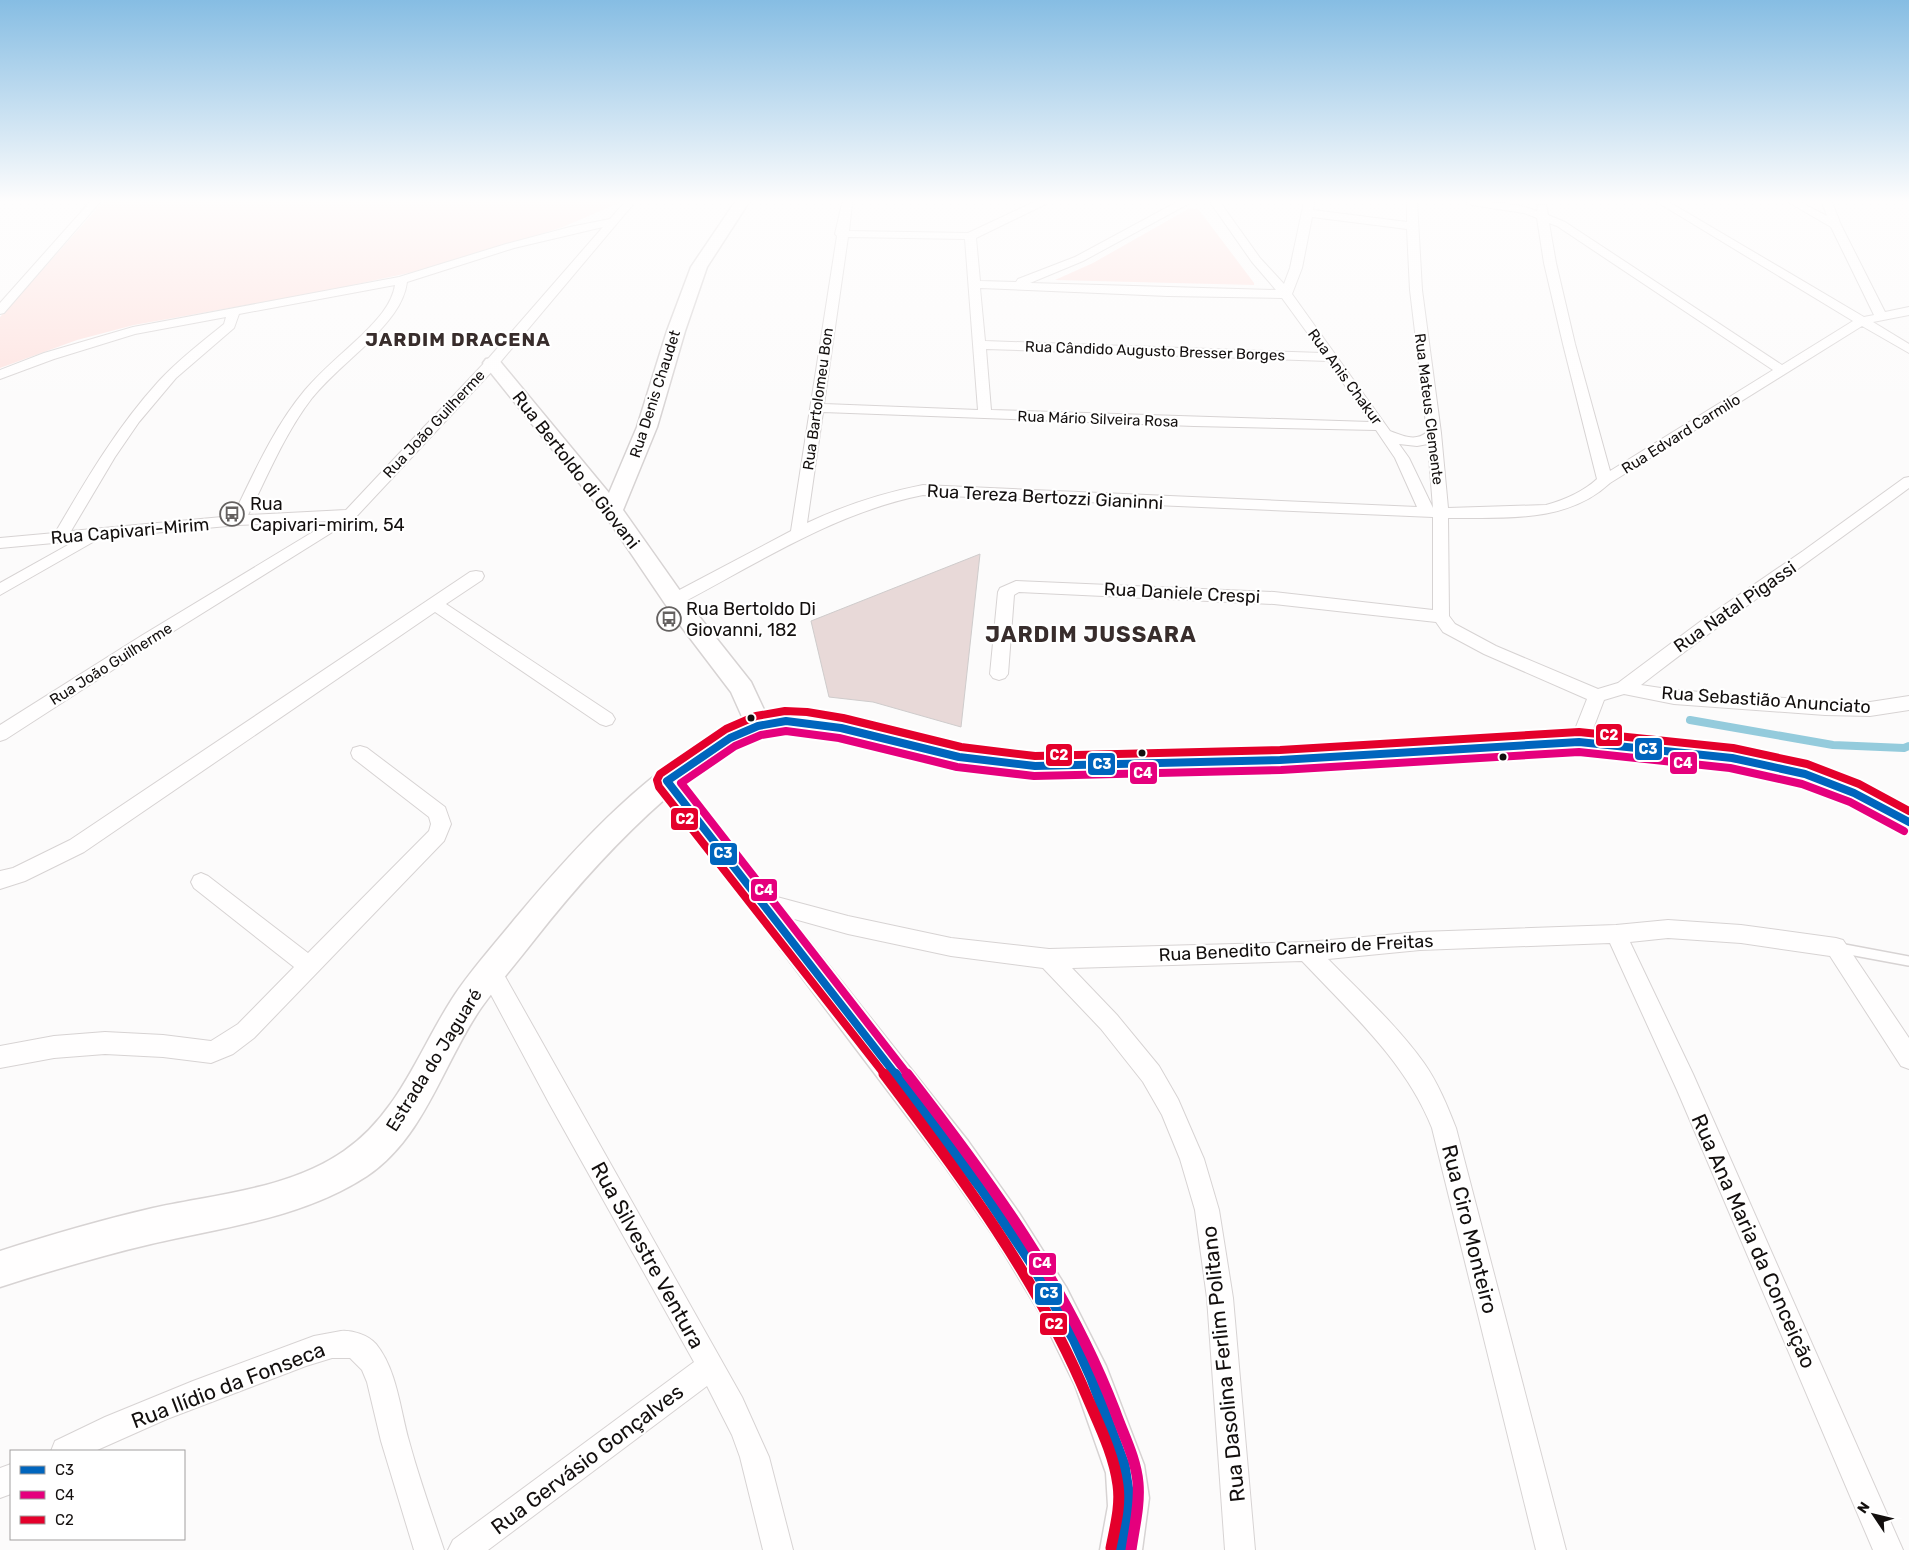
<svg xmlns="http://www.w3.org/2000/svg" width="1909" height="1550" viewBox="0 0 1909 1550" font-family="Rubik,sans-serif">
	<rect width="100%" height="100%" fill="#fcfbfb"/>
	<g fill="#fee2df">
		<polygon points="103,202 621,202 563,227 432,268 320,292 134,325 77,340 0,368 0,317"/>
		<polygon points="1190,208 1199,210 1254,283 1254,285 1055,280 1093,263"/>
	</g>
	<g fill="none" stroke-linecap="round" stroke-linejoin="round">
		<polyline stroke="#94cbdc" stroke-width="8" points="1690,720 1833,745 1904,748 1909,746"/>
	</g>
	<polygon fill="#e8d9d8" stroke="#cfcccc" points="980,554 961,727 873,702 829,697 811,621"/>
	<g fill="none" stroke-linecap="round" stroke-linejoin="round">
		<g stroke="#d7d3d3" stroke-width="12">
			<polyline id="lane" points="1839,948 1909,961"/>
		</g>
		<g stroke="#d7d3d3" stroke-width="2">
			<g id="street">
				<polygon points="90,202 100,202 4,313 0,314 0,303"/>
				<path d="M625 202H635L497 366 355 518 153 644 6 739 0 741V725L141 636 331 521 238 525 100 538 0 595V583L75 541 0 548V538L55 533C86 480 117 427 158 382 178 360 202 342 224 324L226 317 135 334 54 359 0 379V370L44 353 133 327 399 277 506 244 570 227 610 219ZM603 227 487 360 346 510 248 515C268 475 285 433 312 398 330 376 352 359 372 339 387 323 404 305 407 282L514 248ZM395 285C392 305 376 321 362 335 343 353 322 370 305 390 274 427 254 473 233 516L71 531 115 457 139 422 176 378 234 328 239 314Z"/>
				<path d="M844 202H851L852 204 849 231 968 233 1034 202H1047L1046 204 976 238 980 281 1016 282 1018 279 1075 257 1177 202H1189L1188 204 1083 261 1030 283 1276 290 1252 262 1210 202H1220L1260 258 1284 284 1290 268 1304 202H1314L1313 210 1407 222V202H1417L1422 290 1441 433 1448 508 1546 505C1564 500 1583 492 1597 479L1563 344 1544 263 1537 218 1524 213 1472 205 1467 202C1490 202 1515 202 1537 211L1538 205H1546L1548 215 1565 222 1782 365 1853 321 1657 202H1669L1864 317 1874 315 1831 227 1788 202H1800L1827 216 1822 202H1832L1841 225 1885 312 1909 307V315L1873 322 1909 344V353L1862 326 1610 483C1566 524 1504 517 1448 518L1449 616 1455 624 1496 646 1598 689 1618 683 1701 621 1803 551 1904 478 1909 477V488C1820 554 1729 617 1641 685L1674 690 1825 701 1870 702 1909 696V710L1870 716 1825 715 1674 704 1624 694 1604 700 1588 742 1585 747 1579 749 1573 747 1570 742 1587 699 1484 654 1443 632 1436 622 1274 604 1019 592 1014 595 1008 674 1005 678 999 680 993 678 990 674 998 592 1000 588 1016 581 1274 592 1433 610V517L923 495C834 513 760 562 680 604L674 606 668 604 666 600 668 596 791 531 837 236 835 234 842 204ZM1312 217 1407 229 1410 290 1427 432C1416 442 1403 436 1390 431L1292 294 1302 268ZM1549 223 1557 226 1773 370 1610 471 1575 344 1556 263ZM848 237 965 239 978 410 824 404ZM980 288 1168 296 1282 298 1322 353 985 341ZM986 349 1328 361 1370 422 991 410ZM823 412 1194 426 1376 430 1395 458 1417 507 923 485C883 493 845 505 807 523ZM1399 444 1417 446 1428 444 1433 508 1409 458Z"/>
				<polygon points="476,571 482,572 484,576 482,580 446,604 612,714 615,719 612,724 606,726 600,724 435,612 84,852 25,881 0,889 0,871 13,868 70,840 470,572"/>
				<polygon points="360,746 367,748 445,807 451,824 444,841 254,1038 233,1054 211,1063 163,1057 105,1054 54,1058 0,1068 0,1046 54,1036 105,1032 163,1035 211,1041 238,1024 294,967 194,888 191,882 194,876 201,873 208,876 308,953 429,831 431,824 429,817 353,758 351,753 353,748"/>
				<path d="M762 893 848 916 951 938 1049 949 1307 942 1420 932 1616 925 1668 920 1741 925 1836 938 1843 940 1909 1038V1069L1901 1066 1830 956 1741 943 1668 938 1630 942 1693 1074 1903 1550H1873L1677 1090 1610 943 1420 950 1328 959C1360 992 1397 1025 1424 1063 1438 1083 1447 1105 1456 1128L1566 1550H1536L1432 1128C1406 1062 1350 1012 1302 961L1072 968 1117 1015 1159 1066 1178 1099 1204 1159 1219 1210 1233 1298 1255 1550H1225L1207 1298 1195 1210 1180 1159 1162 1115 1143 1082 1101 1029 1043 968 951 956 848 934 755 908 752 902 755 896Z"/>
				<polygon points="490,961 498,964 742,1397 769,1457 793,1550 763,1550 740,1457 732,1435 707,1386 488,1550 448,1550 453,1540 694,1362 549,1103 482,978 479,971 482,964"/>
				<path d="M341 1331C352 1330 368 1335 376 1344 397 1370 400 1409 409 1441 419 1478 432 1514 444 1550H414L381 1441 367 1382 362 1370 350 1358H332L306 1366 167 1419 95 1451H51L55 1441 105 1417 193 1381 314 1336Z"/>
				<polygon points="11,1464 11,1494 0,1498 0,1468"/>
			</g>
		</g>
		<g stroke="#d7d3d3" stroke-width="3">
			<path id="secondary" d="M735 202H749L707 267 685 331 657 427 623 510 690 605 751 682 766 714 787 711 827 714 947 745 991 752 1035 756 1280 750 1579 732 1732 748 1805 764 1863 785 1909 809V833L1845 801 1801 784 1732 768 1579 752 1280 770 1035 776 958 767 847 738 807 731H787L767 733 743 743 684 783 968 1141 1019 1213 1066 1287 1106 1366 1144 1465 1149 1498 1142 1550H1100L1108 1506 1106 1473 1075 1385 1040 1313 995 1238 944 1165 666 798C617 841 575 888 535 939 517 962 498 984 481 1008 443 1063 425 1137 367 1176 303 1218 224 1227 151 1244 100 1256 50 1271 0 1287V1251C50 1235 101 1220 153 1208 216 1194 290 1189 344 1151 398 1114 418 1052 452 999 470 971 493 946 514 920 574 848 656 757 744 721L731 692 674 617 605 515 483 363 486 359 492 358 498 359 609 493 637 427 667 331 691 267Z"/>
		</g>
		<use href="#lane" stroke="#fffefe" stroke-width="9"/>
		<use href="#street" fill="#fffefe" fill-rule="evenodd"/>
		<use href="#secondary" fill="#fffefe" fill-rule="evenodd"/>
		<g stroke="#fff" stroke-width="12">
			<polyline id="bus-1-far1" points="896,1075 667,781 730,738 758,726 786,721 841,728 959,757 1035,766 1280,760 1579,742 1732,758 1805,774 1854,793 1909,822"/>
		</g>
		<g stroke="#fff" stroke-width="14">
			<polyline id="bus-1" points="895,1074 982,1189 1031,1262 1074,1339 1092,1379 1124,1465 1129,1498 1121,1550"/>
		</g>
		<g stroke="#fff" stroke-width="12">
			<polyline id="bus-2-far1" points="908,1075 681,783 735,746 761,735 786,731 839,738 957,767 1034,776 1281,770 1579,752 1730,768 1802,784 1850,802 1904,831"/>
		</g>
		<g stroke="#fff" stroke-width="14">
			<path id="bus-2" d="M907 1074C990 1181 1066 1284 1115 1411 1123 1434 1136 1458 1138 1483 1140 1505 1134 1528 1131 1550"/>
		</g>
		<g stroke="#fff" stroke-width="12">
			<polyline id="bus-3-far1" points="885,1075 659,787 657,780 660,774 726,729 756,716 785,711 807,712 843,718 961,747 1035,756 1280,750 1579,732 1733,748 1807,764 1859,784 1909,811"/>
		</g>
		<g stroke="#fff" stroke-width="14">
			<path id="bus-3" d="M884 1074C962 1177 1038 1279 1088 1399 1100 1427 1114 1455 1118 1485 1121 1506 1115 1527 1111 1548"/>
		</g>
		<use href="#bus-1-far1" stroke="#0065bd" stroke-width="8"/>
		<use href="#bus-1" stroke="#0065bd" stroke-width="11"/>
		<use href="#bus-2-far1" stroke="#e5007d" stroke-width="8"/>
		<use href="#bus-2" stroke="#e5007d" stroke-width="11"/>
		<use href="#bus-3-far1" stroke="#e4002b" stroke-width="8"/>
		<use href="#bus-3" stroke="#e4002b" stroke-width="11"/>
	</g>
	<linearGradient id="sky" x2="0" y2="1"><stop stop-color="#86bde3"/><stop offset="0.48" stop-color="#fefdfd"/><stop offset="1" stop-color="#fefdfd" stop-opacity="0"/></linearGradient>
	<rect width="1909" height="419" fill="url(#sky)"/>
	<defs>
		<g id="bus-ring" transform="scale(1.25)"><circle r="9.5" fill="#fff" stroke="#656261" stroke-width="1.5"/><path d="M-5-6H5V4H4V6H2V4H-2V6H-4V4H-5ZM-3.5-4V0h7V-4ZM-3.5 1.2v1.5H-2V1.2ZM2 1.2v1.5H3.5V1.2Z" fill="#656261"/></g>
	</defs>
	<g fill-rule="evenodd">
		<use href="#bus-ring" x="232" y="514"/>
		<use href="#bus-ring" x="669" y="619"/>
	</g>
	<g fill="#130f0e" stroke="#fff" stroke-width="2">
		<circle cx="751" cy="718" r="4.5"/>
		<circle cx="1142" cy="753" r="4.5"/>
		<circle cx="1503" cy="757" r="4.5"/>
	</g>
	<g text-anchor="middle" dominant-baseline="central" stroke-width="4.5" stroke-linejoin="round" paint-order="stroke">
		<g font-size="15" fill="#130f0e" stroke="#fff">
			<text transform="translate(1155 351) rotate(2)">Rua Cândido Augusto Bresser Borges</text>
			<text transform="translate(1345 377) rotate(54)">Rua Anis Chakur</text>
			<text transform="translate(655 394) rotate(-72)">Rua Denis Chaudet</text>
			<text transform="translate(818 399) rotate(-82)">Rua Bartolomeu Bon</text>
			<text transform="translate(1429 409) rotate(83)">Rua Mateus Clemente</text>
			<text transform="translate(1098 419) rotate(2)">Rua Mário Silveira Rosa</text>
			<text transform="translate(434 424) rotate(-47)">Rua João Guilherme</text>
			<text transform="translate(1681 434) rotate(-32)">Rua Edvard Carmilo</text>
			<text transform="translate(111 664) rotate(-32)">Rua João Guilherme</text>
		</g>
		<g font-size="18" fill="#130f0e" stroke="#fff">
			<text transform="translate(576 470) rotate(52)">Rua Bertoldo di Giovani</text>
			<text transform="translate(1045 497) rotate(3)">Rua Tereza Bertozzi Gianinni</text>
			<text transform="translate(130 531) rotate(-5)">Rua Capivari-Mirim</text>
			<text transform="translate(1182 593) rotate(3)">Rua Daniele Crespi</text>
			<text transform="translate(1735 607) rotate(-35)">Rua Natal Pigassi</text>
			<text transform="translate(1766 700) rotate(4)">Rua Sebastião Anunciato</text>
			<text transform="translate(1296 948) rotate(-3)">Rua Benedito Carneiro de Freitas</text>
			<text transform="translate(434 1060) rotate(-58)">Estrada do Jaguaré</text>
		</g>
		<g font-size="18" fill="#130f0e" stroke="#fff" text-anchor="start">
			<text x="250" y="504">Rua<tspan x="250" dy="21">Capivari-mirim, 54</tspan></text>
			<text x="686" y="609">Rua Bertoldo Di<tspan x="686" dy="21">Giovanni, 182</tspan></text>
		</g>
		<g font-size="19" font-weight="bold" letter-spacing="1" fill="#382d2c" stroke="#fff">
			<text x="458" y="339">JARDIM DRACENA</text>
		</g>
		<g font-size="21" fill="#130f0e" stroke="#fff">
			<text transform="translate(1470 1229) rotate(76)">Rua Ciro Monteiro</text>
			<text transform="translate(1754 1241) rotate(66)">Rua Ana Maria da Conceição</text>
			<text transform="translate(648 1255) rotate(61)">Rua Silvestre Ventura</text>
			<text transform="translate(1223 1364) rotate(-96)">Rua Dasolina Ferlim Politano</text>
			<text transform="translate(228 1385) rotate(-21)">Rua Ilídio da Fonseca</text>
			<text transform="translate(587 1459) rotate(-37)">Rua Gervásio Gonçalves</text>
		</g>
		<g font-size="22" font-weight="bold" letter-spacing="1" fill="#382d2c" stroke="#fff">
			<text x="1091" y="634">JARDIM JUSSARA</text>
		</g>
	</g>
	<g stroke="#fff" stroke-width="2">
		<rect x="1595" y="723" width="28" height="24" rx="5" fill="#e4002b"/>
		<rect x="1634" y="737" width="29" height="24" rx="5" fill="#0065bd"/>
		<rect x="1045" y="743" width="28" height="24" rx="5" fill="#e4002b"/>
		<rect x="1669" y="751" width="29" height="24" rx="5" fill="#e5007d"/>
		<rect x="1087" y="752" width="29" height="24" rx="5" fill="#0065bd"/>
		<rect x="1129" y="761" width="29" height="24" rx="5" fill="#e5007d"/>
		<rect x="670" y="807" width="29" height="24" rx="5" fill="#e4002b"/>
		<rect x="709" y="842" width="29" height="24" rx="5" fill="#0065bd"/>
		<rect x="750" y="878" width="28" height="24" rx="5" fill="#e5007d"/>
		<rect x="1028" y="1252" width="29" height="24" rx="5" fill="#e5007d"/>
		<rect x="1034" y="1282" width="29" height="24" rx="5" fill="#0065bd"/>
		<rect x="1039" y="1312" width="29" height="24" rx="5" fill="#e4002b"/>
	</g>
	<g font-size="14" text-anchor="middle" font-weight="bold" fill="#fff">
		<text x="1609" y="740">C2</text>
		<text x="1648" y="754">C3</text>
		<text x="1059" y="760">C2</text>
		<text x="1683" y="768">C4</text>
		<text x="1102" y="769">C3</text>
		<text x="1143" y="778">C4</text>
		<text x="685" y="824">C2</text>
		<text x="723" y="858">C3</text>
		<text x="764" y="895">C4</text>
		<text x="1042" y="1268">C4</text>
		<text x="1049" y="1298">C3</text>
		<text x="1054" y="1329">C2</text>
	</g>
	<rect x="10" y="1450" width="175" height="90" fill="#ffffff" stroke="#a19f9f"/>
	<rect x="20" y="1466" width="25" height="8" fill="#0065bd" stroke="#a19f9f"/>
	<text x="55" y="1475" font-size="15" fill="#130f0e">C3</text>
	<rect x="20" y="1491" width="25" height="8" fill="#e5007d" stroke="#a19f9f"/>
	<text x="55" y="1500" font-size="15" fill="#130f0e">C4</text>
	<rect x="20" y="1516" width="25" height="8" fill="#e4002b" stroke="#a19f9f"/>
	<text x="55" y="1525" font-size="15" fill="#130f0e">C2</text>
	<g transform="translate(1874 1515) rotate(305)" stroke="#ffffff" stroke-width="4" paint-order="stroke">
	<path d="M0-4L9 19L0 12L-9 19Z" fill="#130f0e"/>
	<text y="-8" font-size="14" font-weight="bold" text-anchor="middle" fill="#130f0e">N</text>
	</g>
</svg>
